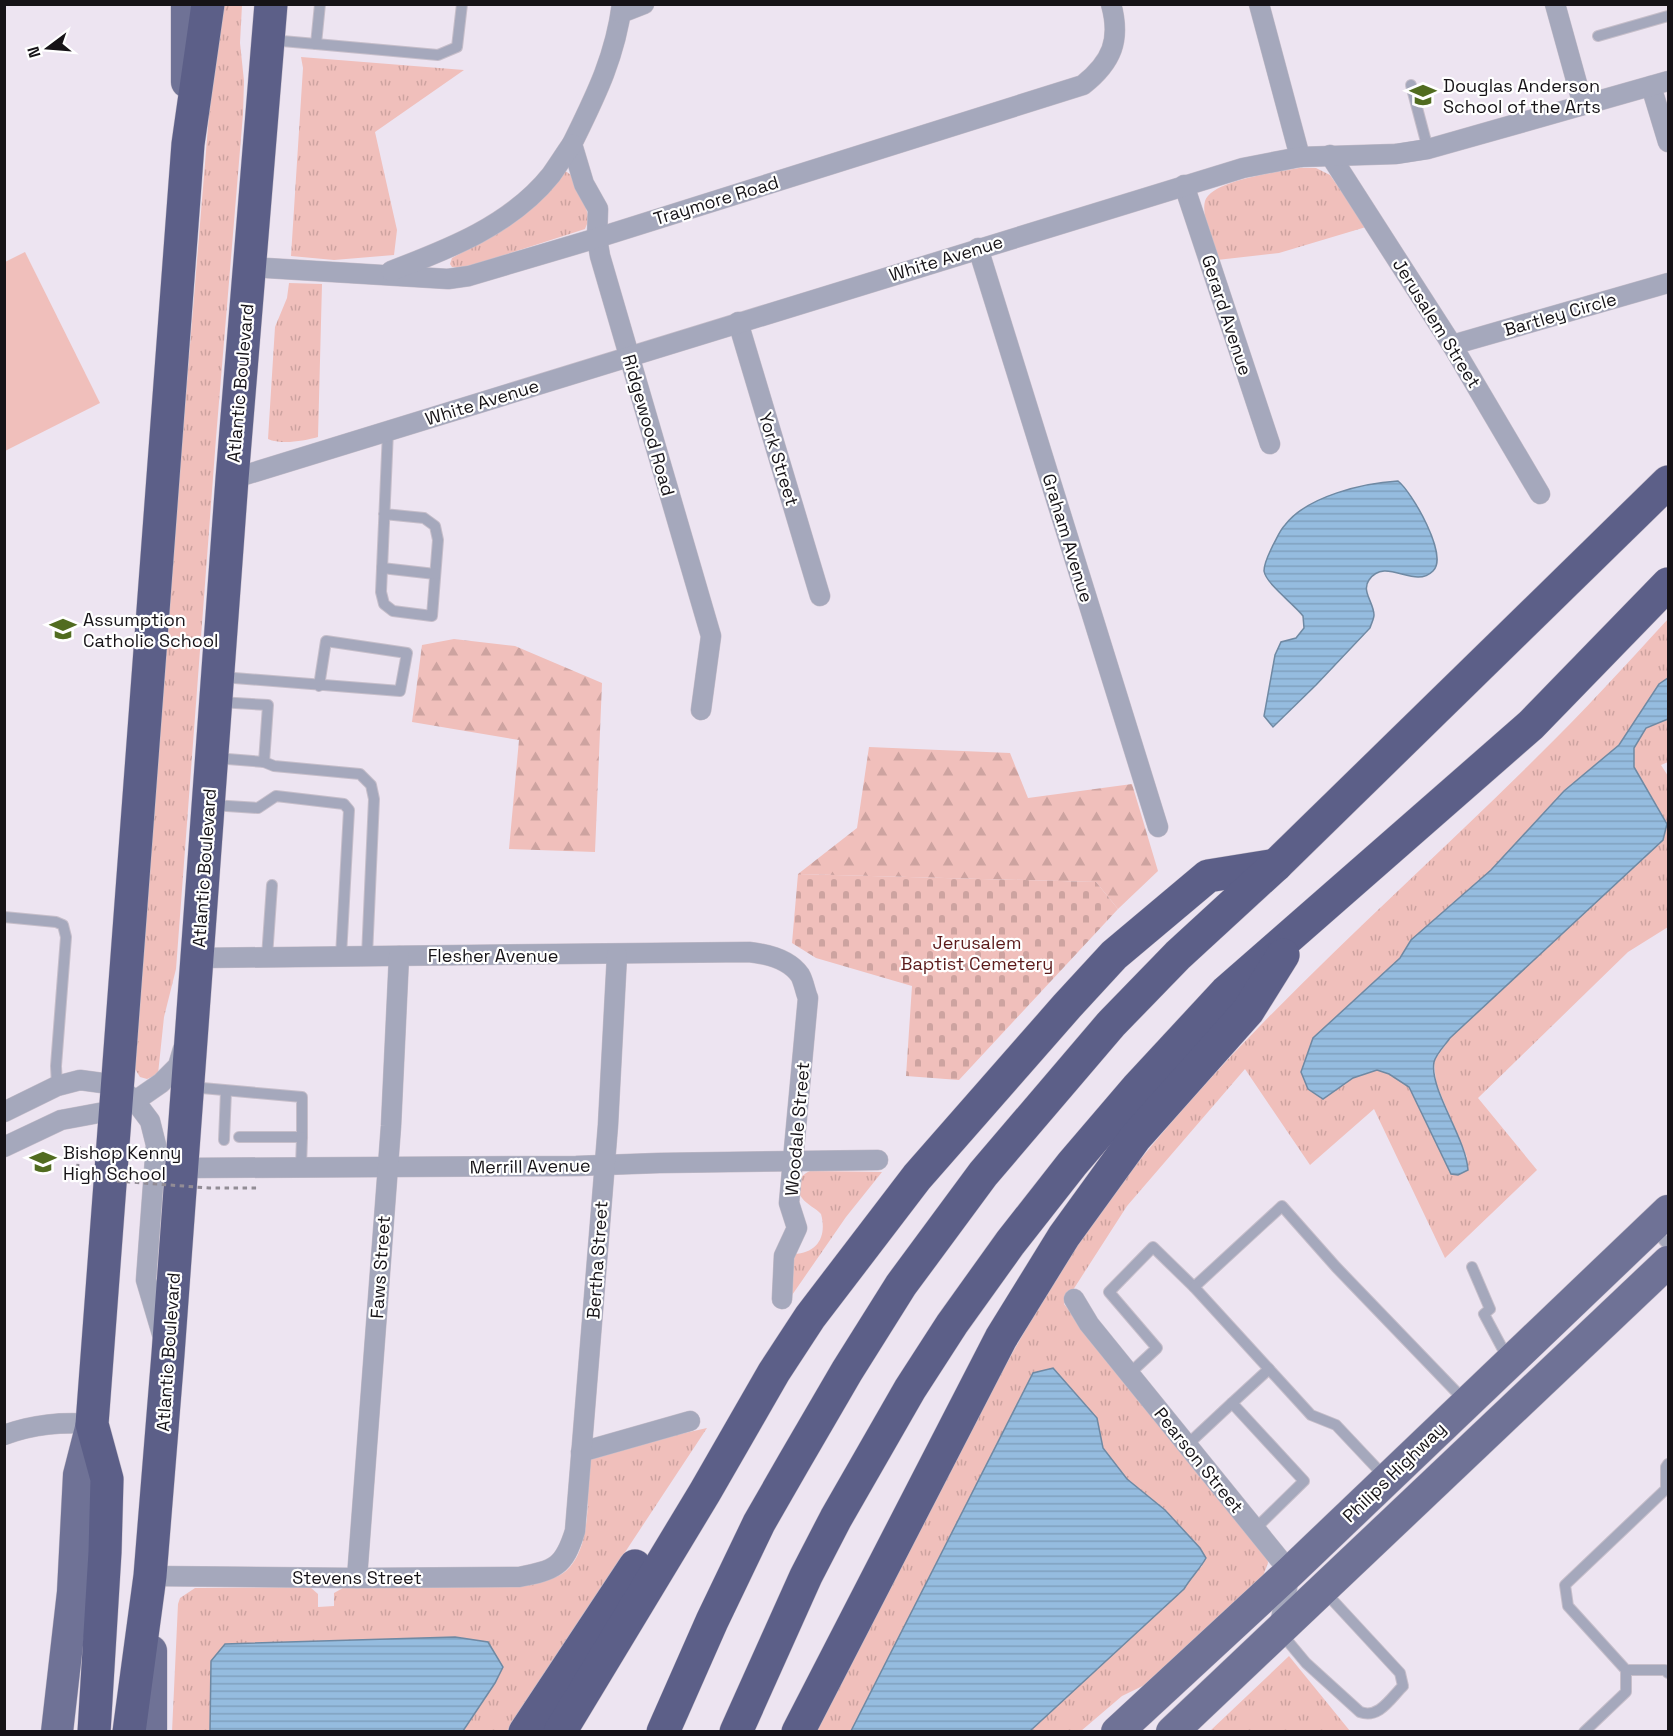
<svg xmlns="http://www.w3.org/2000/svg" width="1673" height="1736" viewBox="0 0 1673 1736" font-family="'Space Grotesk',sans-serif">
	<defs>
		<pattern id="grass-tufts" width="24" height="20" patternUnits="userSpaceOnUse" patternTransform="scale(1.5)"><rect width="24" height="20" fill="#f0bfbb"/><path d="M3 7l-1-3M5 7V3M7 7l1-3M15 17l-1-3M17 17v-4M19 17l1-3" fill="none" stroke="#cda3a0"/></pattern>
		<pattern id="forest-firs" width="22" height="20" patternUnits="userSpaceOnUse" patternTransform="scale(1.5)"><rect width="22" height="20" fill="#f0bfbb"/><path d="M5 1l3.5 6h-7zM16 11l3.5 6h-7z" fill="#cda3a0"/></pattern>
		<pattern id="cemetery-stones" width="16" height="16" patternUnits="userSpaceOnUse" patternTransform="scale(1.5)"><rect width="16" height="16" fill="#f0bfbb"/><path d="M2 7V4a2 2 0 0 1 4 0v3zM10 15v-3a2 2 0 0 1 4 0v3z" fill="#cda3a0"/></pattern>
		<pattern id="water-rules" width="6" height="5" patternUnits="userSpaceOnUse" patternTransform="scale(1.5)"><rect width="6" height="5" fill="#95bcdf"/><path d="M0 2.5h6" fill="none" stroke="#80a1bf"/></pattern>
	</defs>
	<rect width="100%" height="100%" fill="#ede4f1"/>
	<g fill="url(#grass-tufts)">
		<polygon points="218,5 242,5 240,43 244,81 243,114 216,438 176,969 164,1017 158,1074 147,1079 140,1077 135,1069 175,528"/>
		<polygon points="301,57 464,70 375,132 397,230 394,255 334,260 291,256 303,68"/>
		<path d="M1299 168H1316L1330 175 1366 227 1279 253 1217 260C1213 246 1201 215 1205 201 1212 180 1279 172 1299 168Z"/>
		<path d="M565 171C580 178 585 205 589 219L585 229 464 268 452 267 450 264 452 258 506 228Z"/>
		<path d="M289 283 322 284 318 437C304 441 281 445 268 439L275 327 287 298Z"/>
		<path d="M1668 619V678L1659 684 1619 745 1564 791 1491 870 1412 940 1323 1099 1353 1078 1377 1070 1389 1074 1409 1087 1451 1174 1467 1157 1436 1083 1434 1061 1450 1038 1667 824 1634 767V748L1646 728 1668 719V762L1661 765 1668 776V927L1628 952 1478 1098 1537 1170 1445 1258 1374 1109 1310 1165 1245 1069 1127 1206 1064 1304 1267 1555 1268 1563 1263 1576 1157 1679 1122 1696 1081 1731H1030L1184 1589 1191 1576 1202 1566 1200 1548 1165 1510 1127 1479 1103 1448 1097 1418 1053 1368 1034 1373 851 1731 815 1732C858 1647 902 1563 945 1479 999 1376 1053 1272 1124 1180 1245 1025 1397 896 1536 758 1582 713 1625 666 1668 619Z"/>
		<path d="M810 1171 882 1172 846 1217 790 1298 794 1254C818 1253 827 1236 821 1214 816 1208 807 1205 802 1198 794 1188 799 1175 810 1171Z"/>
		<path d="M707 1428 507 1731H463L495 1683 503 1667 211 1661 210 1731 172 1732 178 1604 180 1598 195 1588 310 1587 318 1594V1607L334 1606V1593L343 1588 536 1583C547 1580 557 1578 566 1571 593 1547 588 1489 587 1455Z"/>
		<polygon points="1289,1656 1350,1731 1210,1731"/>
	</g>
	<g fill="url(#forest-firs)">
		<polygon points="454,639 515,646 602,683 595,852 509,849 519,740 412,722 422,645"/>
		<polygon points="869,747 1010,753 1028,798 1132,784 1158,871 1118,909 1096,882 798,874 857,828"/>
	</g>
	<polygon fill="url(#cemetery-stones)" points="798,874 1096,882 1118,909 959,1080 906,1076 912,986 816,958 792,943"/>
	<polygon fill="#f0bfbb" points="25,252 100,403 5,451 5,262"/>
	<g fill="url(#water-rules)" stroke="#6f89a3" stroke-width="1.5">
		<path d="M1398 481C1412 492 1449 556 1433 571 1414 590 1386 556 1369 580 1361 591 1374 603 1374 615 1374 619 1371 624 1370 628L1316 685 1273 727 1264 716 1275 655 1281 642 1296 638 1304 628 1303 616C1294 604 1266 584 1264 571 1264 562 1270 552 1273 545 1277 538 1280 530 1285 525 1307 496 1364 483 1398 481Z"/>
		<path d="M1668 678V719L1646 728 1634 748V767L1667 824 1663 840 1450 1038C1446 1044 1436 1054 1434 1062 1429 1089 1466 1138 1468 1170L1458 1175 1451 1174 1409 1087 1389 1074 1377 1070 1353 1078 1323 1099 1308 1089 1301 1072 1313 1038 1400 958 1411 940 1491 870 1564 791 1619 745 1659 684Z"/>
		<path d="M1053 1368 1097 1418 1103 1448 1127 1479 1165 1510 1200 1548 1206 1558C1200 1569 1191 1577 1184 1589L1030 1731H851L1033 1373Z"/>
		<polygon points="455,1637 488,1642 503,1667 495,1683 463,1731 210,1731 211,1661 225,1644"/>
	</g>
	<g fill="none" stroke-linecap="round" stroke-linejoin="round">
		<g stroke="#c6beca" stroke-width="12">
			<g id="lane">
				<polyline points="1598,36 1668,16"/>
				<polyline points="271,40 316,44 320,4"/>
				<polyline points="316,44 438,55 457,47 462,4"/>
				<polyline points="1411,85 1428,149"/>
				<polyline points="384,514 424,518 435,526 438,540 432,616 393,611 384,604 381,592 388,431"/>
				<polyline points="382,568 435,574"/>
				<polyline points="222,677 400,691 407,653 326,641 319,686"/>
				<polyline points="215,758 264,762 268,705 219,702"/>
				<polyline points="264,762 274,766 360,774 371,785 374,799 367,956"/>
				<polyline points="212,805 258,808 276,796 344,804 349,810 341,956"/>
				<polyline points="4,917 56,922 63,925 66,937 56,1066 57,1086"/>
				<polyline points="267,957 272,885"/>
				<polyline points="191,1087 302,1097 302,1137 239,1137"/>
				<polyline points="224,1140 226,1091"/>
				<polyline points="301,1167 302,1137"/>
				<polyline points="1654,1229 1668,1245"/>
				<polyline points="1472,1267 1490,1309 1484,1314 1508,1359"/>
				<polyline points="1129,1374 1157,1348 1109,1292 1153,1247 1194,1287"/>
				<polyline points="1187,1445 1232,1403"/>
				<polyline points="1668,1464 1666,1467 1666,1489 1668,1488"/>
				<polyline points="1385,1477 1336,1425 1311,1415 1194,1287 1282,1206 1336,1267 1466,1402"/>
				<polyline points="1255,1529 1304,1481 1232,1403 1269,1369"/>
				<path d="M1281 1633 1306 1663 1360 1712C1379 1719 1390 1699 1403 1686L1400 1673 1325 1592"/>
				<polyline points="1626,1670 1665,1670 1668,1673"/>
				<polyline points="1584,1732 1626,1692 1626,1670 1568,1606 1565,1585 1666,1489"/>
			</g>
		</g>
		<g stroke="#c6beca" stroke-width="21">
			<g id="street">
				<path d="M622 4C615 58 595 97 572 144L584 184 598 209 597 238 600 256 711 636 701 710"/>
				<polyline points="1259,4 1300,157"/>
				<polyline points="1555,4 1583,105"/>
				<polyline points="621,13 644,4"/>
				<polyline points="1651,86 1668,142"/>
				<polyline points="1330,155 1452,345 1540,494"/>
				<polyline points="1184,185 1270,444"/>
				<polyline points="978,248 1158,827"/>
				<path d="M250 267 448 279 469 276 597 238 1083 85C1112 62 1121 40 1111 4"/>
				<path d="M391 271C449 249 511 225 551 175 558 165 565 154 572 144"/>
				<polyline points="738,322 820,596"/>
				<polyline points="1452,345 1668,283"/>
				<polyline points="232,479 1243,168 1300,157 1396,154 1428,149 1668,81"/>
				<path d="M197 958 749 952C768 954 789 959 800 975 804 982 805 991 808 998L789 1203 797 1228 784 1256 782 1299"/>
				<polyline points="4,1112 57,1086 80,1080 117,1085 135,1101 150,1121 156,1145 146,1280 162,1334"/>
				<polyline points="4,1147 61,1120 115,1110 135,1101 161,1083 178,1066 183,1049"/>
				<polyline points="182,1168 576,1166 659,1163 878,1160"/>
				<polyline points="1074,1299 1089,1324 1290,1572 1279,1630"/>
				<path d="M4 1435C34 1424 61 1422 92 1424"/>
				<polyline points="581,1452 690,1421"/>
				<path d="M150 1576 357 1578 519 1577C555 1570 564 1567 575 1531L608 1125 617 955"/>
				<polyline points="357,1578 391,1126 399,956"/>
			</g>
		</g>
		<g stroke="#c6beca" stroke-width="33">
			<g id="primary">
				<polyline points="187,82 187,4"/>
				<polyline points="151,1651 151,1732"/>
				<polyline points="57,1732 73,1592 79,1475 92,1424"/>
				<polyline points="1117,1732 1290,1572 1668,1211"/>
				<polyline points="1172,1732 1668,1262"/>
			</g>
		</g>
		<g stroke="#c6beca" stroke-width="34">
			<g id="highway">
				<polyline points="94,1732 105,1552 107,1479 92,1424 188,144 208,4"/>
				<polyline points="129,1732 150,1576 168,1354 232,479 271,4"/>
				<polyline points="525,1732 635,1566"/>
				<polyline points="560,1732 705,1492 774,1372 810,1317 917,1177 1067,1006 1114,955 1208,876 1276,865"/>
				<polyline points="663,1732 712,1621 759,1523 794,1462 847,1371 901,1285 983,1174 1111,1024 1178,955 1276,865 1668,482"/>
				<polyline points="736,1732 806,1576 836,1518 910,1389 952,1324 1010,1243 1072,1164 1137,1088 1226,992 1531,725 1668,584"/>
				<polyline points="798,1732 1001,1338 1064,1236 1135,1138 1248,1011 1283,955"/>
			</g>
		</g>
		<use href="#lane" stroke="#a5a8bc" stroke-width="10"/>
		<use href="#street" stroke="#a5a8bc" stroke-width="20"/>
		<use href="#primary" stroke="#6f7296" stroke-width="32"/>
		<use href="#highway" stroke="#5c5f88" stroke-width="33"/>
		<polyline stroke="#928c95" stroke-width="3" stroke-dasharray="4.5 4.5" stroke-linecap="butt" points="79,1146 77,1178 209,1188 257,1188"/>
	</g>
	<defs>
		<g id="school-bare" transform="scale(2.07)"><path d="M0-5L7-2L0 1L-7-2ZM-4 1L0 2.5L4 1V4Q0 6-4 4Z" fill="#516c20" stroke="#fff" stroke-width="2.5" paint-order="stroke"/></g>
	</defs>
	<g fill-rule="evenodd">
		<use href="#school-bare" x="1423" y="95"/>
		<use href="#school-bare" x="63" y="629"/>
		<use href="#school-bare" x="43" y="1162"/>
	</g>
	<g text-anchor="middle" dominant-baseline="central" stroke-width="4.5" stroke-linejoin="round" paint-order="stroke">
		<g font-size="18" fill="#161317" stroke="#fff" text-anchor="start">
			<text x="1443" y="85">Douglas Anderson<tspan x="1443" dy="21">School of the Arts</tspan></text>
			<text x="83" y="619">Assumption<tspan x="83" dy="21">Catholic School</tspan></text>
			<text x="63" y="1152">Bishop Kenny<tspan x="63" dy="21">High School</tspan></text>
		</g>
		<g font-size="18" fill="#161317" stroke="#fff">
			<text transform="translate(716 200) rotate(-17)">Traymore Road</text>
			<text transform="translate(946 258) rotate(-17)">White Avenue</text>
			<text transform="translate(1560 314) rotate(-16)">Bartley Circle</text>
			<text transform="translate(1227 315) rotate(72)">Gerard Avenue</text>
			<text transform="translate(1437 323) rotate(58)">Jerusalem Street</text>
			<text transform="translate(240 383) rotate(-85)">Atlantic Boulevard</text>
			<text transform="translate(482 402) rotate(-17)">White Avenue</text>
			<text transform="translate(649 425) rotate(74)">Ridgewood Road</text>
			<text transform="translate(779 459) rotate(73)">York Street</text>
			<text transform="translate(1068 538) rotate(73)">Graham Avenue</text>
			<text transform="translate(204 868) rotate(-86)">Atlantic Boulevard</text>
			<text x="493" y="955">Flesher Avenue</text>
			<text transform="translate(797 1129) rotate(-85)">Woodale Street</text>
			<text transform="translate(530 1166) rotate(-1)">Merrill Avenue</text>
			<text transform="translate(597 1260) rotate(-86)">Bertha Street</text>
			<text transform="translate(380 1267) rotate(-86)">Faws Street</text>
			<text transform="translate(168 1352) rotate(-86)">Atlantic Boulevard</text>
			<text transform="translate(1199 1460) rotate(51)">Pearson Street</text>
			<text transform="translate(1394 1472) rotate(-44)">Philips Highway</text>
			<text x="357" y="1577">Stevens Street</text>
		</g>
		<g font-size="18" fill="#5b1a1a" stroke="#fff">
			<text x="977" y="942">Jerusalem<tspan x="977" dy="21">Baptist Cemetery</tspan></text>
		</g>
	</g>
	<rect width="1673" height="1736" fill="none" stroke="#161317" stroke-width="12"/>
	<g transform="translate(48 48) rotate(254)" stroke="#ffffff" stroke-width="4.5" paint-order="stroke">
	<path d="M0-4.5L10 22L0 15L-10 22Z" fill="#161317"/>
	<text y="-9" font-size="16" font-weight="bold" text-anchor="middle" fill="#161317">N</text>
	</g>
</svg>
